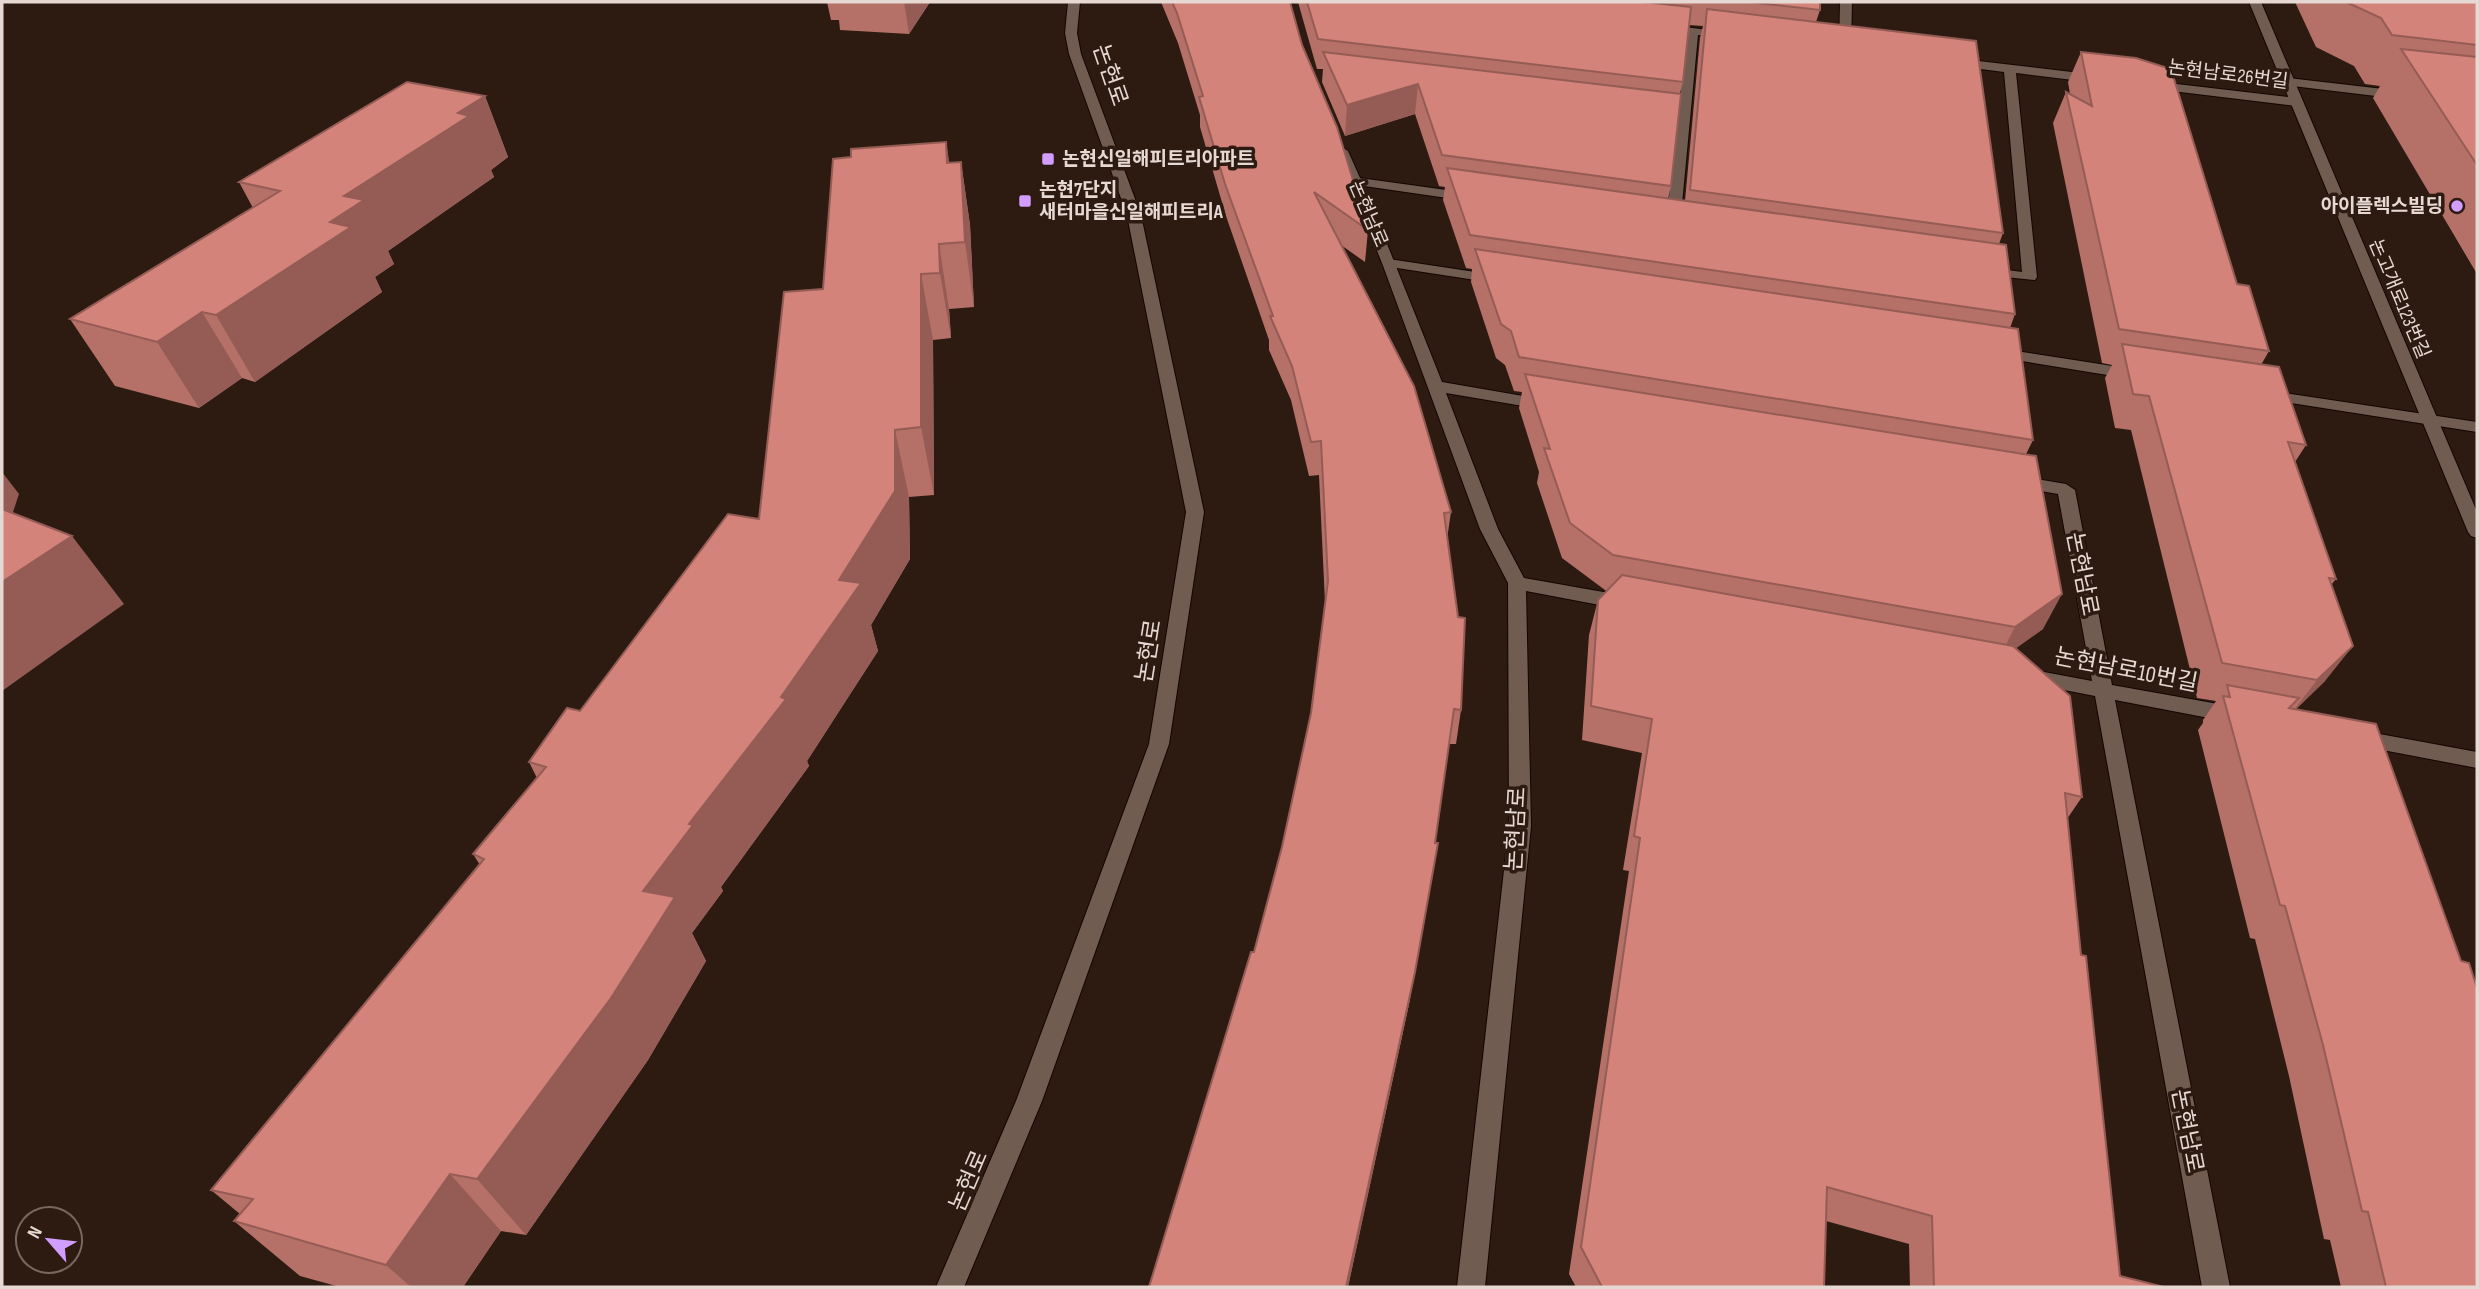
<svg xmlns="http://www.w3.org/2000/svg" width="2479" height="1289" viewBox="0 0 2479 1289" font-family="'Sofia Sans Condensed','Noto Sans KR',sans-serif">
	<rect width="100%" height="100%" fill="#2d1b12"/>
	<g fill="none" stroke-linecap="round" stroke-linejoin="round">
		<g stroke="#140501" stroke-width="2">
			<g id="service">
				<polygon points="1840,2 1852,2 1851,48 1845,51 1839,48"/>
				<polygon points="1661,24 1725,32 1731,35 1725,38 1698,35 1680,225 1673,229 1666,225 1677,122 1652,119 1646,115 1652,111 1678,115 1687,34 1657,29 1657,25"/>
				<polygon points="1953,58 2097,75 2103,79 2097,83 2016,73 2037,277 2035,280 1986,275 1979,271 1986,267 2022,272 2004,72 1949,65 1949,59"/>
				<polygon points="2288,78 2401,91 2407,95 2401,99 2284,85 2282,82"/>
				<polygon points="2151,81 2296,98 2302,102 2296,106 2147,88 2145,85"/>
				<polygon points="1342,147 1348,151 1360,178 1468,193 1475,197 1468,201 1364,186 1442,382 1546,400 1554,405 1546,410 1446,393 1498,529 1524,578 1626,596 1633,598 1635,603 1633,608 1626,610 1526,591 1531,826 1485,1287 1457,1287 1509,826 1508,583 1480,529 1382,263 1336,151"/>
				<polygon points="2018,476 2066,484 2075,490 2112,685 2235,707 2242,710 2245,715 2242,720 2235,723 2115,700 2230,1287 2202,1287 2095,696 2028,683 2021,681 2018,676 2021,671 2028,669 2092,681 2058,494 2012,486 2009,482 2012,478"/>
				<polygon points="2358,730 2477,752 2477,768 2351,744 2348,738 2351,732"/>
			</g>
		</g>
		<g stroke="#140501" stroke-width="2">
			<g id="pedestrian">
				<polygon points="1389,259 1495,275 1502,279 1495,283 1384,266 1382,263 1384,260"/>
				<polygon points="1996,348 2132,369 2140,374 2132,379 1991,356 1988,353"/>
				<polygon points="2265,390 2477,422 2477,432 2259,398 2257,395"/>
			</g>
		</g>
		<g stroke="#140501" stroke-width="2">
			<g id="minor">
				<polygon points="1068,2 1080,2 1077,33 1081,54 1141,215 1204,512 1169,744 1042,1101 964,1287 936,1287 1016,1101 1149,744 1186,512 1127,215 1069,54 1065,33"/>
				<polygon points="2249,2 2261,2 2477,512 2477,538 2471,536 2468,532"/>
			</g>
		</g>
		<use href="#service" fill="#715c51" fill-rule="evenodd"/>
		<use href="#pedestrian" fill="#715c51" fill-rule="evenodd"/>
		<use href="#minor" fill="#715c51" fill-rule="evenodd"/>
	</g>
	<g fill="#b57168" fill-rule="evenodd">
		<polygon points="827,2 930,2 909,34 840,30 839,20 831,20"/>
		<polygon points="1161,2 1290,2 1302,45 1368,230 1365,262 1341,245 1451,512 1447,539 1461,710 1456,744 1449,744 1435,843 1438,843 1409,1004 1348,1287 1149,1287 1254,952 1282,847 1311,713 1325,602 1319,475 1309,476 1291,400 1269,350 1269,340 1226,216 1200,127 1200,115 1178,43"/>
		<path d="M1298 2H1820V10L1816 22 2003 233 1999 244 2015 314 2010 328 2033 440 2026 454 2043 629 2015 648 2082 797 2067 819 2081 955 2120 1276 2164 1287H1910L1909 1244 1826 1221 1824 1287H1576L1569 1274 1629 871 1623 870 1642 753 1582 740 1589 635 1598 600 1607 591 1605 590 1562 558 1537 483 1539 472 1519 408 1522 392 1514 391 1505 365 1496 358 1471 282 1472 269 1466 268 1443 200 1445 187 1439 186 1415 114 1345 136 1322 82 1323 69H1317ZM1689 25 1703 26 1700 38 1685 201 1668 199 1671 186 1680 93 1683 82Z"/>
		<polygon points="2295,2 2477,2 2477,274 2373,98 2380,86 2365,84 2354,66 2316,47"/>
		<polygon points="2081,52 2237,284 2269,351 2261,365 2306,445 2295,462 2336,579 2331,585 2325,681 2296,709 2477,1287 2341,1287 2330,1240 2324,1239 2289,1076 2255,939 2250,938 2198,730 2203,723 2203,720 2216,701 2197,698 2131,430 2115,428 2105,378 2112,365 2102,363 2053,123 2066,92 2070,94 2068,82"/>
		<polygon points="485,96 508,157 491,170 494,177 388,251 394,264 375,277 382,292 255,382 242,378 199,408 115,386 70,319 253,208 239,182"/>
		<polygon points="946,142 949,163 961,162 970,225 974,307 949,309 951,338 933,340 934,495 909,497 910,559 871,625 878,651 807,761 809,766 721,887 723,891 692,933 706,961 648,1060 526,1235 501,1231 463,1287 340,1287 300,1276 234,1221 240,1214 211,1190 480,865 473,854 537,778 529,762 580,711 759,519 823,289 851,157"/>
	</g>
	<g fill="#945c55">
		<polygon points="904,2 930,2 909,34"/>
		<polygon points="1418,84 1415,114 1345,136 1347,105"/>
		<polygon points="485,96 508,157 491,170 494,177 388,251 394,264 375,277 382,292 255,382 216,315 330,222 344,196 458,113"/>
		<polygon points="946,142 956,204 947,163"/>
		<polygon points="961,162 970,225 974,307 965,242"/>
		<polygon points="939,244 949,309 951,338 940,273"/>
		<polygon points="921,274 933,340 934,495 921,427"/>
		<polygon points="202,312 242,378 199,408 157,342"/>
		<polygon points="895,430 909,497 910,559 871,625 878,651 807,761 809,766 721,887 723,891 692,933 706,961 648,1060 526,1235 477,1179 643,891 689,824 781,697 839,580"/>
		<polygon points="2,472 19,494 2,545"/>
		<polygon points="72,536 124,604 2,691 2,582"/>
		<polygon points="2062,594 2043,629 1997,662 2015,627"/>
		<polygon points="2353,646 2325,681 2290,715 2317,680"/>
		<polygon points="1438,843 1409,1004 1348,1287 1346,1287"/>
		<polygon points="450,1174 501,1231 463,1287 411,1287 386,1265"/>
	</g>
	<g fill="#d38379" stroke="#945c55" stroke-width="2">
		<polygon points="1172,2 1290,2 1302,45 1337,127 1368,230 1314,192 1414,386 1451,512 1444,513 1458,617 1465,618 1461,710 1454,709 1435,843 1438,843 1415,972 1346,1287 1149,1287 1251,952 1254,952 1282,847 1311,713 1328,581 1321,441 1311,442 1292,366 1270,316 1273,316 1225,184 1199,97 1203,96 1177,13"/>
		<polygon points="1307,2 1644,2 1691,7 1683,82 1318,39"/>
		<polygon points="1748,2 1820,2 1820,10"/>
		<polygon points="2346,2 2477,2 2477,45 2392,35 2381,18"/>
		<polygon points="1707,9 1976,41 2003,233 1690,190"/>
		<polygon points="2401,49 2477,57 2477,165"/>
		<polygon points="1323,52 1681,94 1671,186 1442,155 1418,84 1347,105"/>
		<polygon points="2081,52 2136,58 2171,69 2237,284 2249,286 2269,351 2119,329 2066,92 2092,106"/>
		<polygon points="407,82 485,96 458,113 469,116 344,196 364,200 330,222 351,227 216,315 202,312 157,342 70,319 280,191 239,182"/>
		<polygon points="946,142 947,163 961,162 965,242 939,244 940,273 921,274 921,427 895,430 895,491 839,580 861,583 781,697 786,699 689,824 693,825 643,891 675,897 611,998 477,1179 450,1174 386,1265 234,1221 253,1199 211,1190 484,859 473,854 546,767 529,762 567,708 580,711 728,514 759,519 784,292 823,289 833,159 851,157 851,149"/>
		<polygon points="1447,168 2006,245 2015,314 1470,235"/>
		<polygon points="1475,249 2018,329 2033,440 1519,357 1511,331 1501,324"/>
		<polygon points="2122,344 2279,367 2306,445 2288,442 2336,579 2329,578 2353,646 2317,680 2222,663 2149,396 2133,394"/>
		<polygon points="1525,374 2036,456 2062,594 2015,627 1613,555 1570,523 1544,448 1550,449"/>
		<polygon points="2,509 72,536 2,582"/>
		<polygon points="1622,575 2013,646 2070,696 2082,797 2065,793 2081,955 2086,956 2120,1276 2164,1287 1934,1287 1932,1216 1827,1187 1824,1287 1602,1287 1581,1247 1640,838 1634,836 1652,719 1591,706 1598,600"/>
		<polygon points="2227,685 2299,698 2289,708 2376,724 2461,961 2469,963 2477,988 2477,1287 2386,1287 2368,1212 2362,1211 2323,1045 2285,906 2280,905 2223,696 2230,697"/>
	</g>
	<g fill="#d19dfe" stroke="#2d1b12" stroke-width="2.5">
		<rect x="1041" y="152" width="14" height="14" rx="3.5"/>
		<rect x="1018" y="194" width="14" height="14" rx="3.5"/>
		<circle cx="2457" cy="206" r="7"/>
	</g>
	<g text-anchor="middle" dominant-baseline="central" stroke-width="7" stroke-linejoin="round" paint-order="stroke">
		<g font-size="19" fill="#e6d9d3" stroke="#2d1b12">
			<text transform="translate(2228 75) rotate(7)">논현남로26번길</text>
			<text transform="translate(1368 214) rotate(67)">논현남로</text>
			<text transform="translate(2399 299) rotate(67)">논고개로123번길</text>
		</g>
		<g font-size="19" font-weight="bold" fill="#e6d9d3" stroke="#2d1b12" text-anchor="start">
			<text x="1062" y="159">논현신일해피트리아파트</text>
			<text x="1039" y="190">논현7단지<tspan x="1039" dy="22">새터마을신일해피트리A</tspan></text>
			<text x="2443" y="206" text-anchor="end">아이플렉스빌딩</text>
		</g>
		<g font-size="23" fill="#e6d9d3" stroke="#2d1b12">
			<text transform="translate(1110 75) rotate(71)">논현로</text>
			<text transform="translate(2082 574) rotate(79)">논현남로</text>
			<text transform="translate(1149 651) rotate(-81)">논현로</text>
			<text transform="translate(2126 670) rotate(11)">논현남로10번길</text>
			<text transform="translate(1516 829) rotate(-87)">논현남로</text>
			<text transform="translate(2187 1131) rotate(79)">논현남로</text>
			<text transform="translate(969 1181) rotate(-67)">논현로</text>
		</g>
	</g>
	<rect width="2479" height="1289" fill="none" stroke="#e6d9d3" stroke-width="7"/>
	<g transform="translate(49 1240) rotate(298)"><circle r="33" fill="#2d1b12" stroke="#77675f" stroke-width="2"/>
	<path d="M0-5L12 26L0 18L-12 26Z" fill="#d19dfe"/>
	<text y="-10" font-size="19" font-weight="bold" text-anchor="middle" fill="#e6d9d3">N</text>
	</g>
</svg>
